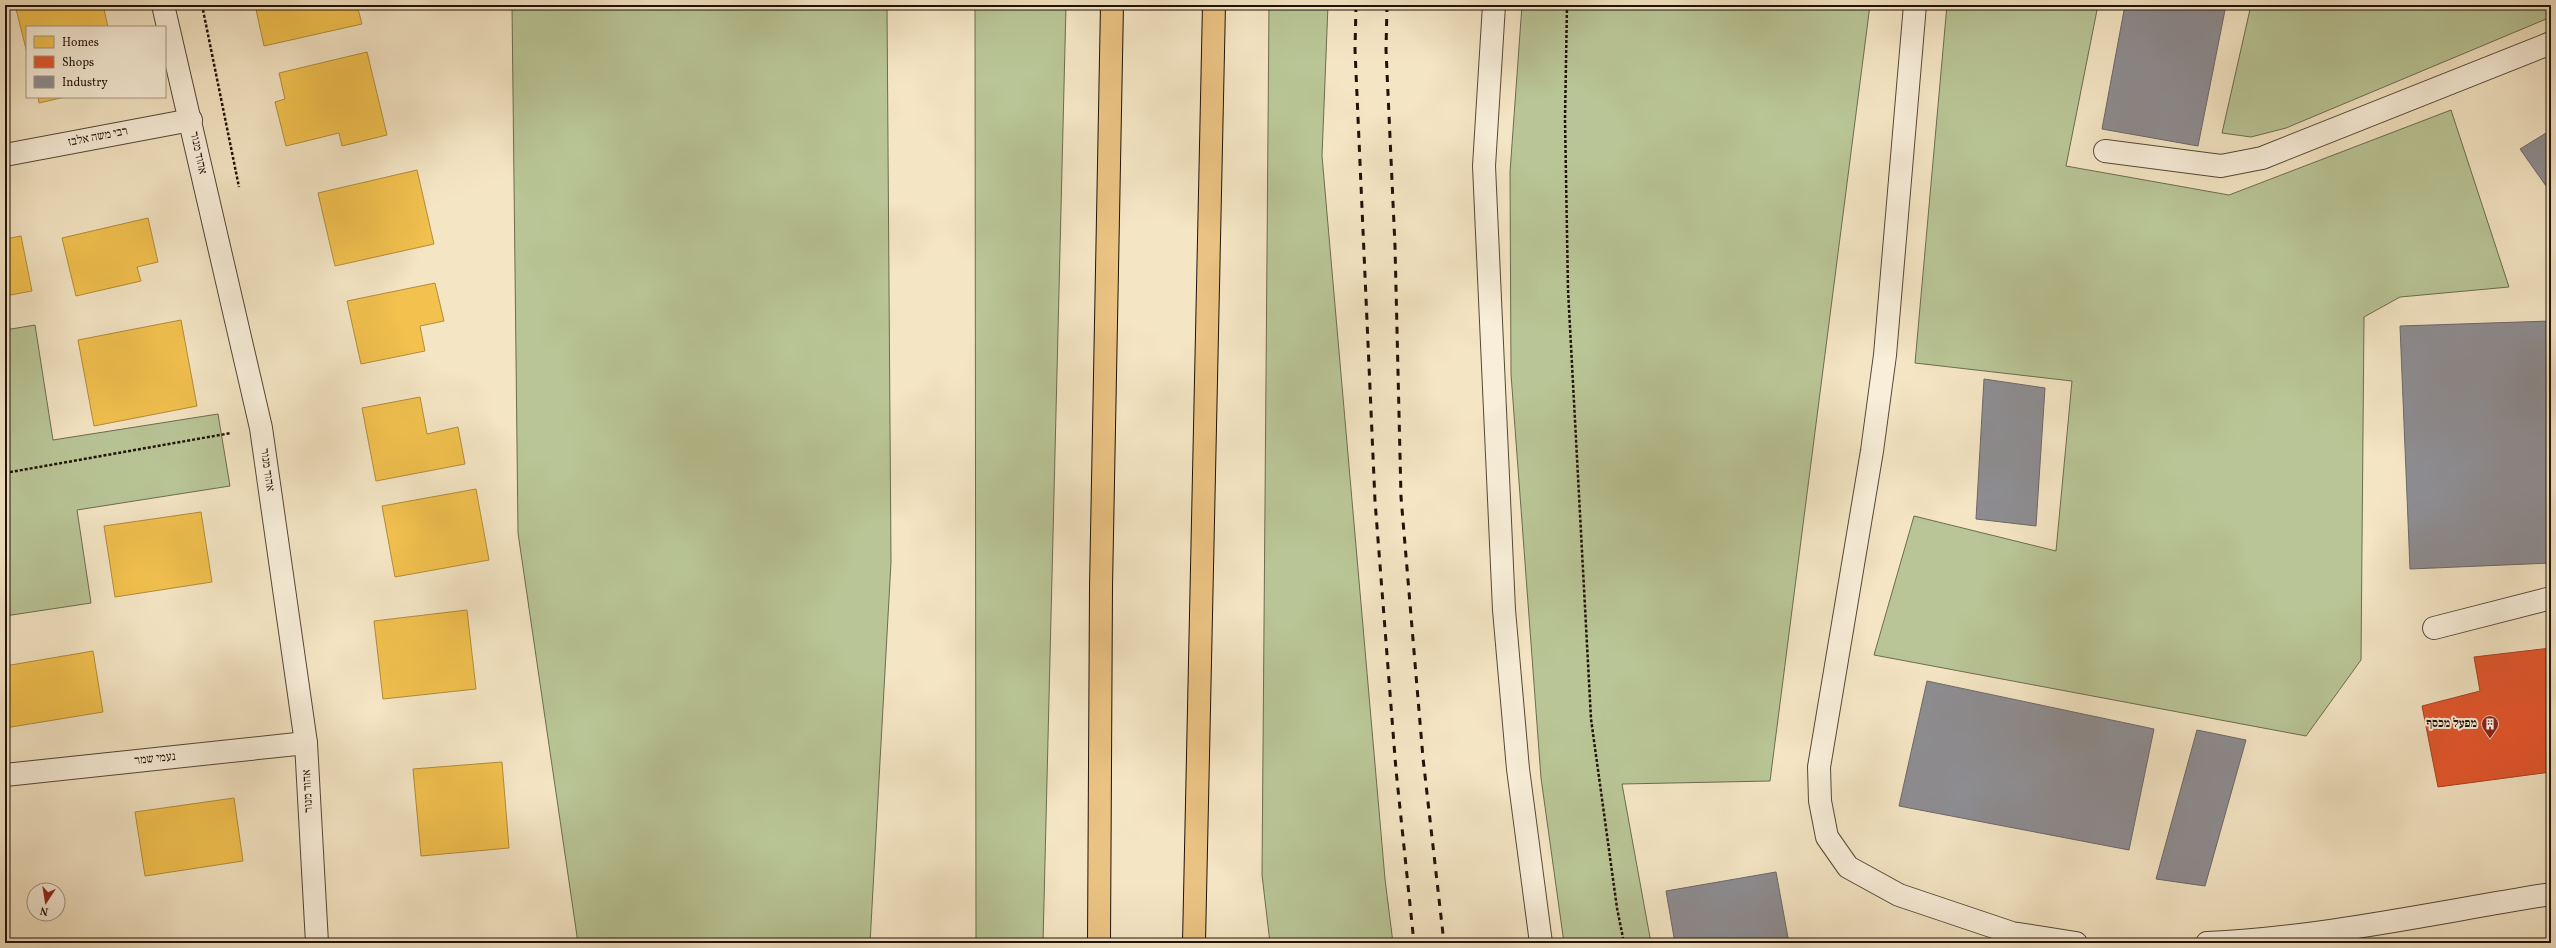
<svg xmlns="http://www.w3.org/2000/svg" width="2556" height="948" viewBox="0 0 2556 948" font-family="Vollkorn,'Frank Ruhl Libre',serif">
	<rect width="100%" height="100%" fill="#f4e5c4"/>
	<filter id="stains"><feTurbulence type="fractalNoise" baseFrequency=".005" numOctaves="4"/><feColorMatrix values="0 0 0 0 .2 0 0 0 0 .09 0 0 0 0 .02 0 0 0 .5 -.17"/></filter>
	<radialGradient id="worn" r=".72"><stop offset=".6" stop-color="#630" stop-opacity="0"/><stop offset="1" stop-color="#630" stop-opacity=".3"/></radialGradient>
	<g fill="#b9c596" stroke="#6d6c4f">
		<polygon points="512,5 887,5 891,562 870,943 578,943 518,533"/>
		<polygon points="975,5 1066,5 1043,943 976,943"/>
		<polygon points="1269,5 1328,5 1322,156 1385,879 1393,943 1270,943 1262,875"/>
		<polygon points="1522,5 1870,5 1770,781 1622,784 1651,943 1564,943 1541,778 1511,374 1510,172"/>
		<polygon points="1947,5 2098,5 2066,166 2229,195 2451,110 2509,287 2400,297 2364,317 2361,660 2306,736 1874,655 1914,516 2056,551 2072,381 1915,363"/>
		<polygon points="2251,5 2551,5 2551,17 2286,128 2251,137 2222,133"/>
		<polygon points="35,325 53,440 218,414 230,486 77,510 91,603 5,616 5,330"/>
	</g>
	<g fill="#f2c14e" stroke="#b38c39">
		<polygon points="15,5 103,5 108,27 27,27 27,53"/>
		<polygon points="255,5 357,5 362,24 264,46"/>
		<polygon points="367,52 387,135 342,146 339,133 286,146 275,102 285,99 279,73"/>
		<polygon points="38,97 65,97 39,103"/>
		<polygon points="417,170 434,244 335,266 318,193"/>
		<polygon points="148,218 158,262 137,267 141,281 76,296 62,238"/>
		<polygon points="21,236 32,291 5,296 5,239"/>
		<polygon points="435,283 444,321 420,326 425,351 361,364 347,301"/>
		<polygon points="181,320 197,406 94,426 78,340"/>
		<polygon points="420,397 427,434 458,427 465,464 376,481 362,408"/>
		<polygon points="476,489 489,560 395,577 382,506"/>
		<polygon points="201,512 212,582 115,597 104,526"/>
		<polygon points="467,610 476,689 383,699 374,621"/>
		<polygon points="93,651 103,712 5,728 5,666"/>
		<polygon points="502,762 509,848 421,856 413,769"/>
		<polygon points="234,798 243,861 145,876 135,812"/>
	</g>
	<polygon fill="#e4572e" stroke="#aa4223" points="2551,648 2551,772 2438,787 2422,706 2480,691 2474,657"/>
	<g fill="#8d8d92" stroke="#6d6869">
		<polygon points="2125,5 2226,5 2198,146 2102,129"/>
		<polygon points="2551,130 2551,193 2520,149"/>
		<polygon points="2551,321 2551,563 2410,569 2400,326"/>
		<polygon points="1984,379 2045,388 2036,526 1976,519"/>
		<polygon points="1927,681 2154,729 2129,850 1899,806"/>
		<polygon points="2197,730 2246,740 2205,886 2156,879"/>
		<polygon points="1776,872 1789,943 1675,943 1666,891"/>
	</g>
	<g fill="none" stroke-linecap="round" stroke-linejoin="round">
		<g stroke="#564737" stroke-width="24">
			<g id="minor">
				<polyline points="163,5 261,428 306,743 317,943"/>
				<polyline points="1494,5 1484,166 1504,610 1518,769 1541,943"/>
				<polyline points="1915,5 1885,355 1872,451 1819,767 1820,801 1827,837 1848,867 1899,895 2012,933 2076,943"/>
				<polyline points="2105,151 2221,166 2262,158 2551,43"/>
				<polyline points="5,155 191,120"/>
				<polyline points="2434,628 2551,598"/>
				<polyline points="5,775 306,743"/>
				<path d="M2207 943C2322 938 2437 912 2551 894"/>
			</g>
		</g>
		<g stroke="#211208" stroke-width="24">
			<g id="highway">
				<polyline points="1099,943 1101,587 1112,5"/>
				<polyline points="1194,943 1214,5"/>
			</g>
		</g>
		<g stroke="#211208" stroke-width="2.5" stroke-dasharray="3 2" stroke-linecap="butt">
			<polyline points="202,5 239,187"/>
			<polyline points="1567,5 1565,119 1568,290 1591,719 1617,908 1624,943"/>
			<polyline points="5,473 231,433"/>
		</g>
		<use href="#minor" stroke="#f8eed9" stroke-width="22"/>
		<use href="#highway" stroke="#eac282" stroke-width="22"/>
		<g stroke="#211208" stroke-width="3" stroke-dasharray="7 7" stroke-linecap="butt">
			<polyline points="1356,5 1355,50 1375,501 1396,770 1414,943"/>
			<polyline points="1387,5 1386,50 1395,246 1401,497 1423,758 1444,943"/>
		</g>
	</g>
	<defs>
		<g id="building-pin" transform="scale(0.9)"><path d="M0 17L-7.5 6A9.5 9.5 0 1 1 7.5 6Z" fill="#8f2418" stroke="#f8eed9"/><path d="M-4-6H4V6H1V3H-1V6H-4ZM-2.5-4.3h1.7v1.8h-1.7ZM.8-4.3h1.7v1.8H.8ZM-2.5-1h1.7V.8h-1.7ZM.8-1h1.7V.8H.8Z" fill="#fff"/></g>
	</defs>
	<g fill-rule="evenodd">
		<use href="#building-pin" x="2490" y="724"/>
	</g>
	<g text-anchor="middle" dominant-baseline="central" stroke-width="4" stroke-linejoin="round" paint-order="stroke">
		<g font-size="12" fill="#211208" stroke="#f8eed9">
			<text transform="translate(98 137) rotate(-11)">רבי משה אלבז</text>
			<text transform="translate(198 153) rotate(78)">אהוד מנור</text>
			<text transform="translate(267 470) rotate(82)">אהוד מנור</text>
			<text transform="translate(155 759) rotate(-6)">נעמי שמר</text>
			<text transform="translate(308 791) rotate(-93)">אהוד מנור</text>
		</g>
		<g font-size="12" font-weight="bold" fill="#211208" stroke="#f8eed9" text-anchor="end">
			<text x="2477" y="724">מפעל מכסף</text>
		</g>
	</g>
	<rect width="2556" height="948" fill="none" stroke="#f4e5c4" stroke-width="20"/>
	<rect x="6" y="6" width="2544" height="936" fill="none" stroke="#211208" stroke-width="2"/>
	<rect x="10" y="10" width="2536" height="928" fill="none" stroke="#211208"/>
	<rect x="26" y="26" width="140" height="72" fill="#f8eed9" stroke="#a29685"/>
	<rect x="34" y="36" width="20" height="12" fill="#f2c14e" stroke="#a29685"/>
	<text x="62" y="46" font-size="12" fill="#211208">Homes</text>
	<rect x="34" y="56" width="20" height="12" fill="#e4572e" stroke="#a29685"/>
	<text x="62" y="66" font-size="12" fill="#211208">Shops</text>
	<rect x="34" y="76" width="20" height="12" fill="#8d8d92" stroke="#a29685"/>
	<text x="62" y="86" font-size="12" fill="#211208">Industry</text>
	<g transform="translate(46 902) rotate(192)"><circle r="19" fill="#f8eed9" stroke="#a29685"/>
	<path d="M0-3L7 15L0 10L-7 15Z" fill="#8f2418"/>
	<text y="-6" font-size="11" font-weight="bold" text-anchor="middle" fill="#211208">N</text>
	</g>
	<rect width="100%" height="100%" filter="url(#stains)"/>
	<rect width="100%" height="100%" fill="url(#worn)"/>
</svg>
